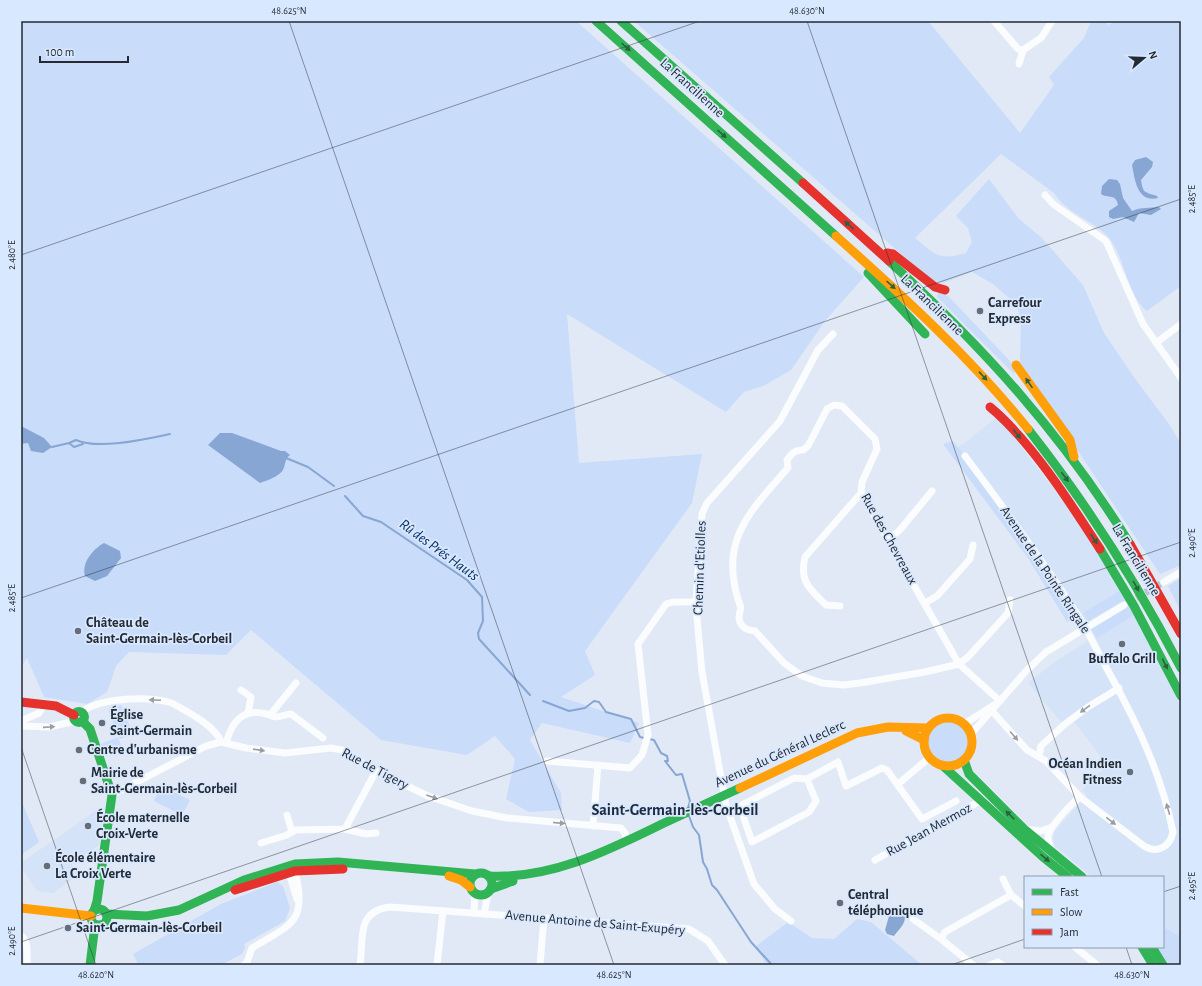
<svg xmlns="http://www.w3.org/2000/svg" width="1202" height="986" viewBox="0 0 1202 986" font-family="'Alegreya Sans',sans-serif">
	<rect width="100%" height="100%" fill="#e1e9f6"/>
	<g fill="#d4e3f8">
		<polygon points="998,416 1084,529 1136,614 1181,707 1181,937 1163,927 1163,877 1092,877 1056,847 1053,841 1054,832 1087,795 1082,790 1107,765 1070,716 1062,723 1028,683 1056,661 1088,641 1075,618 957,447 965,443"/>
		<polygon points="98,809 103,811 99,845 74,862 72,865 78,875 53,893 37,891 21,867 21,863"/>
	</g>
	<g fill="#c9dcfa">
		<polygon points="21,21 576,21 864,277 825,321 791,370 763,386 744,392 726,412 567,314 579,463 702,454 692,503 585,651 595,675 561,697 639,723 630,743 542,723 530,740 561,793 562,810 529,812 506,799 515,759 495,736 467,755 381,740 251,630 226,655 129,652 116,666 107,692 87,704 44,697 27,658 21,667"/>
		<path d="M634 21H928L1020 133 1054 85 1049 77 1084 38 1091 21H1103L1109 25 1114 21H1181V286L1147 311C1126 294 1126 259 1109 238 1094 220 1067 214 1054 193L1001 154 915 238C936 255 938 261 966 253L972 242 968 228 956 216 989 179 1019 219 1042 238 1083 285 1104 333 1136 380 1169 424 1181 444V565L1160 574 1020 364 1021 319 1016 304 993 284 972 272 943 283 931 280Z"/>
		<polygon points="938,291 949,297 1009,360 1015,370 1014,374 937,297"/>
		<polygon points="953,441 1005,508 1075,618 1067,622 1028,558 943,444"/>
		<polygon points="1181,578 1181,612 1168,586"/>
		<polygon points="1121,590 1136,614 1097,638 1092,629 1127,608 1122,601 1088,621 1083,613"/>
		<polygon points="121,705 133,734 120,739 108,710"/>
		<circle cx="948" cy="743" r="21"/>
		<polygon points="118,737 123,750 106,756 101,744"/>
		<polygon points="161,786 190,800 182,815 154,801"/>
		<polygon points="21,800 39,842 21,855"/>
		<polygon points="277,882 283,886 290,908 285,921 244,944 245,948 242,954 221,965 142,965 138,964 133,954 221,904"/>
		<polygon points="857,919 871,922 922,965 767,965 755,947 788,922 812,938 834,939"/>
		<polygon points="1163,927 1181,937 1181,965 1166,965 1158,947 1163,947"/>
	</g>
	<g fill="#87a6d3">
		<path d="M1146 157 1153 162 1152 167 1141 180C1143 194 1145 192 1157 196L1158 198C1137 203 1135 180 1132 165L1135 160Z"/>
		<path d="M1109 179 1117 180 1120 184 1123 198 1132 211C1141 207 1150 208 1159 207L1161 209 1151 215 1139 213 1134 222 1123 217 1113 219 1109 217V211L1118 205C1116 193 1108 199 1101 194L1102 186Z"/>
		<polygon points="21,426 44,438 52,447 43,453 31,451 28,443 21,444"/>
		<path d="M220 433H232L281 451H285L290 455C284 460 286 464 283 470 278 477 268 480 260 483L208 445Z"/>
		<path d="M104 543 120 551 121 558 107 576 95 581 85 576C81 563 93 549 104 543Z"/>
		<path d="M900 910 903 911C909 921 900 928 894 936L887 934 885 930 889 916Z"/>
	</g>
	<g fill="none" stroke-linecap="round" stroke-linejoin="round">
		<g stroke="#87a6d3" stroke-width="2">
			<polyline points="69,443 74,447 83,444"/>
			<path d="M52 447 69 443 76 440C98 450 146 439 170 434"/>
			<polyline points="286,458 308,467 334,486"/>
			<polyline points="345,496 363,516 381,522 467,580 482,597 483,621 478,633 479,639 530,695"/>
			<polyline points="543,701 569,711 585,708 594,701 599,702 606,712 631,719 640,737 644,738"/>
			<polyline points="649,739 654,740 661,753 667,756 668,761 665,761 676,775 682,774 690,801 688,808"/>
			<polyline points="689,816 693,827 699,835 703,862 707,869 712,885 717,890 751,942 772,965"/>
		</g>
		<polyline stroke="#bbc3cf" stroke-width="7" stroke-dasharray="7 3.5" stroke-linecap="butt" points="1127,603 1164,582"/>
		<g stroke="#fafcfe" stroke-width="7">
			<polyline points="994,21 1018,49 1023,50"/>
			<polyline points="1023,50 1041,38 1052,21"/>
			<polyline points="1019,64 1023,50"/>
			<polyline points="1045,195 1053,204 1106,241 1143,324 1181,378"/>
			<polyline points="1156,343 1181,324"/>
			<path d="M965 456C1004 508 1042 560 1077 614 1090 634 1100 657 1112 678 1139 727 1162 777 1173 832 1170 847 1157 854 1144 846L1080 797 1046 761 1027 750 992 711"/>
			<polyline points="888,539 899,531 932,491"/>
			<polyline points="1164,582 1181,572"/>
			<polyline points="925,603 937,596 970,559 973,545"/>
			<path d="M840 606 826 605C810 589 799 582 805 557L861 493"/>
			<polyline points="241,690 251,697 248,713"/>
			<path d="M1000 701 959 664 925 672 860 683 843 685 822 683 802 676 784 663 755 631C741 630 736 621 741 608 717 544 747 514 788 468L787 460C792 453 795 450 803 450L808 446 827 409 834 405 842 406 875 439 877 449 862 482 861 493 959 664 968 657 1008 613 1010 600"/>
			<path d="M81 712C103 697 148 696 172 703 186 711 216 726 221 742"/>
			<polyline points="270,715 296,683"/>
			<polyline points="21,721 39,713 44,705"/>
			<polyline points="964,724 994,705"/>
			<polyline points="21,726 49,727 76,721"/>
			<polyline points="971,734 1027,670 1046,652 1124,605"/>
			<path d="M226 743C232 721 243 708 267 714 270 714 272 717 276 717 281 717 286 714 291 714L323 738"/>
			<polyline points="1039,756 1041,746 1065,724 1088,707 1119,688"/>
			<polyline points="547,761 630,768 642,755 648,735 638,644 666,604 673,602 696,602"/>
			<polyline points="807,779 794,778 742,805 741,810 752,842 809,812 816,801 807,779 838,762 846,786 882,768 887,770 922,819 956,801"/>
			<polyline points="898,784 929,758"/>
			<polyline points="112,795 206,746 221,742 246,748 285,753 331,748 342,750 376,771 428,796 472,811 507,818 621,828 625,833 626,841"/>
			<polyline points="287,815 292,832"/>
			<polyline points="593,826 598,765"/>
			<polyline points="345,829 366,834 376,833"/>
			<polyline points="1025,829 1041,831 1052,827"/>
			<polyline points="261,843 287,835 295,830 345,829 376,771"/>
			<path d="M1052 852C1050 847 1048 842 1048 836 1050 826 1072 803 1080 797"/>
			<polyline points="875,860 982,800"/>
			<polyline points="289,873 297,899"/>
			<polyline points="1003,879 1011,895"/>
			<polyline points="474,913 475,894"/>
			<polyline points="484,914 488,893"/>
			<polyline points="913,919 941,939"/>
			<polyline points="791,921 775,909 754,884 726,805 702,672 697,618 696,602 702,514 707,503 780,421 818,350 833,334"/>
			<path d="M21 936C29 940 27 956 27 965"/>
			<polyline points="1075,947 1097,965"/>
			<path d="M244 965 247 962 252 948C291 924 308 923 295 871"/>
			<path d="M360 965C364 940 355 911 390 907L689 929 708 941 725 965"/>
			<polyline points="437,965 443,911"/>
			<polyline points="540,965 544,918"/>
			<polyline points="973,965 941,939 945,932 1011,895 1025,906"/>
			<polyline points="990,965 998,962 1002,965"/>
		</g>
		<g stroke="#30b455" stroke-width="9">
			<polyline points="596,21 836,236"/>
			<polyline points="621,21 803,183"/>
			<path d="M889 261C984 348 1062 434 1130 544"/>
			<polyline points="868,273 925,334"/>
			<path d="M1028 429C1087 504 1137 583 1181 668"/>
			<polyline points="1100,549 1134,606 1181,696"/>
			<circle cx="79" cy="717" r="5.5"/>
			<polyline points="82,721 90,729 112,795 97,901 94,911"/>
			<polyline points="964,760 969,774 1024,829 1082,877"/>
			<polyline points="943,766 1043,857 1068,877"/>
			<circle cx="481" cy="884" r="11"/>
			<path d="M489 876C551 879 607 851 662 824 688 812 714 800 740 788"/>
			<polyline points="491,889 513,881"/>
			<circle cx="99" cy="917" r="8"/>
			<polyline points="106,914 147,916 179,910 244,880 295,864 338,862 475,874"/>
			<polyline points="1142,947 1153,965"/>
			<polyline points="1152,947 1163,965"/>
			<polyline points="90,965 95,925"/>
		</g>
		<g stroke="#ff9f0a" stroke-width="9">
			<path d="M836 236C904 297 971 358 1028 429"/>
			<polyline points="1016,365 1070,440 1074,457"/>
			<circle cx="948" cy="742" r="24"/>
			<polyline points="906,731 924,740"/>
			<polyline points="740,788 857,733 888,727 928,728"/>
			<polyline points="449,876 461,880 470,887"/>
			<polyline points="21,908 91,916"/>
		</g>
		<g stroke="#e5322d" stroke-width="9">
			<polyline points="803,183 889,261"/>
			<polyline points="887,253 893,254 935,287 945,290"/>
			<path d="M990 407C1031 441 1071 504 1100 549"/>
			<polyline points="1130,544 1181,634"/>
			<polyline points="21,702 56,706 74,715"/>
			<polyline points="235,890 295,871 343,869"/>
		</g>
	</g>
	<defs><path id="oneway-solid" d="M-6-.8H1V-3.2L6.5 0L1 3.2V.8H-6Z"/></defs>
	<g fill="#296141">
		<use href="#oneway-solid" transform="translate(626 47) rotate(42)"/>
		<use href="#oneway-solid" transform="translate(722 134) rotate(42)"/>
		<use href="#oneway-solid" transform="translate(849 225) rotate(-138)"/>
		<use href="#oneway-solid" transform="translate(891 285) rotate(42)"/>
		<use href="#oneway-solid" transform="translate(983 376) rotate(47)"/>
		<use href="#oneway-solid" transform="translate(1029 383) rotate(-125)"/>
		<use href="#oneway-solid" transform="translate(1017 434) rotate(52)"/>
		<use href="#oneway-solid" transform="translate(1065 477) rotate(53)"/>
		<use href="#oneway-solid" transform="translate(1094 539) rotate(57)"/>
		<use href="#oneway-solid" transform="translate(1136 586) rotate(60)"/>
		<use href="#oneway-solid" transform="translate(1165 664) rotate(64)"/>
		<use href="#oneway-solid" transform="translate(1010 815) rotate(-135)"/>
		<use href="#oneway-solid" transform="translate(1045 858) rotate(40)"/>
	</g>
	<g fill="#9a9ea3">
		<use href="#oneway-solid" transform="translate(155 700) rotate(-177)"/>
		<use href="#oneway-solid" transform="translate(1085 709) rotate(144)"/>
		<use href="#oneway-solid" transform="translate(49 727) rotate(-4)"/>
		<use href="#oneway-solid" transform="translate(1014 736) rotate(49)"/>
		<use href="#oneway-solid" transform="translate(259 750) rotate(8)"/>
		<use href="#oneway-solid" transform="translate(432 797) rotate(20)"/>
		<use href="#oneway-solid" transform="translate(1168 809) rotate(-106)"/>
		<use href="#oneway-solid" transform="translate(1111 821) rotate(38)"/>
		<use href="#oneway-solid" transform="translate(559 823) rotate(5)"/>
	</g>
	<path fill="none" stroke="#252a33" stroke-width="1" stroke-opacity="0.45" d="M289 21 614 965M807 21 1102 877M21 255 700 21M21 598 1181 199M21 747 96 965M1163 892 1181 886M21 942 1181 542M1126 947 1132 965M951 965 1025 939"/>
	<g fill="#676d77" stroke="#d8e8ff" stroke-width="1.5">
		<circle cx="980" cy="311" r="4"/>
		<circle cx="78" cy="631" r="4"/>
		<circle cx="1122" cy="644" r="4"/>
		<circle cx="102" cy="723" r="4"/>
		<circle cx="79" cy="750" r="4"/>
		<circle cx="1130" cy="772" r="4"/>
		<circle cx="83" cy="781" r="4"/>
		<circle cx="88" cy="826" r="4"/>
		<circle cx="47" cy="866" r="4"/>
		<circle cx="840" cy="903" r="4"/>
		<circle cx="68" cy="928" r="4"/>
	</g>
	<g text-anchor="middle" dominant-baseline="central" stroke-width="3.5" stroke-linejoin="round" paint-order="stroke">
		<g font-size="14" fill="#252a33" stroke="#d8e8ff">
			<text transform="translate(692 88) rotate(42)">La Francilienne</text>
			<text transform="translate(932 305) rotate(44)">La Francilienne</text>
			<text transform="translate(889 539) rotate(61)">Rue des Chevreaux</text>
			<text transform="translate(1136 560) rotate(59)">La Francilienne</text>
			<text transform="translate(700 568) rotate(-88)">Chemin d'Etiolles</text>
			<text transform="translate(1045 570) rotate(56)">Avenue de la Pointe Ringale</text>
			<text transform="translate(780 754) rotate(-25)">Avenue du Général Leclerc</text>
			<text transform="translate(375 769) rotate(28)">Rue de Tigery</text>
			<text transform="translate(929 830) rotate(-29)">Rue Jean Mermoz</text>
			<text transform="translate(595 923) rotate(5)">Avenue Antoine de Saint-Exupéry</text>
		</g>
		<g font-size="14" font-weight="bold" fill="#252a33" stroke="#d8e8ff" text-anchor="start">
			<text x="988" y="303">Carrefour<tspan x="988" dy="16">Express</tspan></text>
			<text x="86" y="623">Château de<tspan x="86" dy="16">Saint-Germain-lès-Corbeil</tspan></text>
			<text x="1122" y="659" text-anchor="middle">Buffalo Grill</text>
			<text x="110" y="715">Église<tspan x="110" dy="16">Saint-Germain</tspan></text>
			<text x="87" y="750">Centre d'urbanisme</text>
			<text x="1122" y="764" text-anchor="end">Océan Indien<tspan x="1122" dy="16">Fitness</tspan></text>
			<text x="91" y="773">Mairie de<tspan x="91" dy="16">Saint-Germain-lès-Corbeil</tspan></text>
			<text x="96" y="818">École maternelle<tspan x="96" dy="16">Croix-Verte</tspan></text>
			<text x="55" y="858">École élémentaire<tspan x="55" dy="16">La Croix Verte</tspan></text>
			<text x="848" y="895">Central<tspan x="848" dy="16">téléphonique</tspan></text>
			<text x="76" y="928">Saint-Germain-lès-Corbeil</text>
		</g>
		<g font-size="15" font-style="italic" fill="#052d62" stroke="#d8e8ff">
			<text transform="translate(439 550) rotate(36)">Rû des Prés Hauts</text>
		</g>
		<g font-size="16" font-weight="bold" fill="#1f2a3b" stroke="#d8e8ff">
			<text x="675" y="810">Saint-Germain-lès-Corbeil</text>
		</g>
	</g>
	<rect width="1202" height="986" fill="none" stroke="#d8e8ff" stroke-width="44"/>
	<rect x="1024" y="876" width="140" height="72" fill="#d8e8ff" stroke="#909cad"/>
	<rect x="1032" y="889" width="20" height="6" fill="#30b455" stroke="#909cad"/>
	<text x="1060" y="896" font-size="12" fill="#252a33">Fast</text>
	<rect x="1032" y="909" width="20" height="6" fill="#ff9f0a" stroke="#909cad"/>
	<text x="1060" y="916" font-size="12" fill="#252a33">Slow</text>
	<rect x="1032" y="929" width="20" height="6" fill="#e5322d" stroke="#909cad"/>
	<text x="1060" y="936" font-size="12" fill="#252a33">Jam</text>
	<g transform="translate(1144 58) rotate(71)" stroke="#d8e8ff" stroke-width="3" paint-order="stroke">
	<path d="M0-3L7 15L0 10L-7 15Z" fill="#252a33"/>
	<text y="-6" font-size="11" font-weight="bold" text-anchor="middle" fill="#252a33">N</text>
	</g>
	<path d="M40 56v6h88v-6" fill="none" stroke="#252a33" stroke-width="2"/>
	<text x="46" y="56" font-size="12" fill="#252a33" stroke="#d8e8ff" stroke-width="3" paint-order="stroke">100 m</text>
	<rect x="22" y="22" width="1158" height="942" fill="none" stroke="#252a33" stroke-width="1.5"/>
	<g font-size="10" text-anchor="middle" fill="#252a33">
		<text x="289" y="14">48.625°N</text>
		<text x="807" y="14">48.630°N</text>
		<text transform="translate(1191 199) rotate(-90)" y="4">2.485°E</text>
		<text transform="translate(11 255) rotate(-90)" y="4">2.480°E</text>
		<text transform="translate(1191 543) rotate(-90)" y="4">2.490°E</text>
		<text transform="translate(11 598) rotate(-90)" y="4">2.485°E</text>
		<text transform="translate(1191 886) rotate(-90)" y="4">2.495°E</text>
		<text transform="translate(11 941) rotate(-90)" y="4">2.490°E</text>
		<text x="96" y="978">48.620°N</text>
		<text x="614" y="978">48.625°N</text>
		<text x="1132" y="978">48.630°N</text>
	</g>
</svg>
